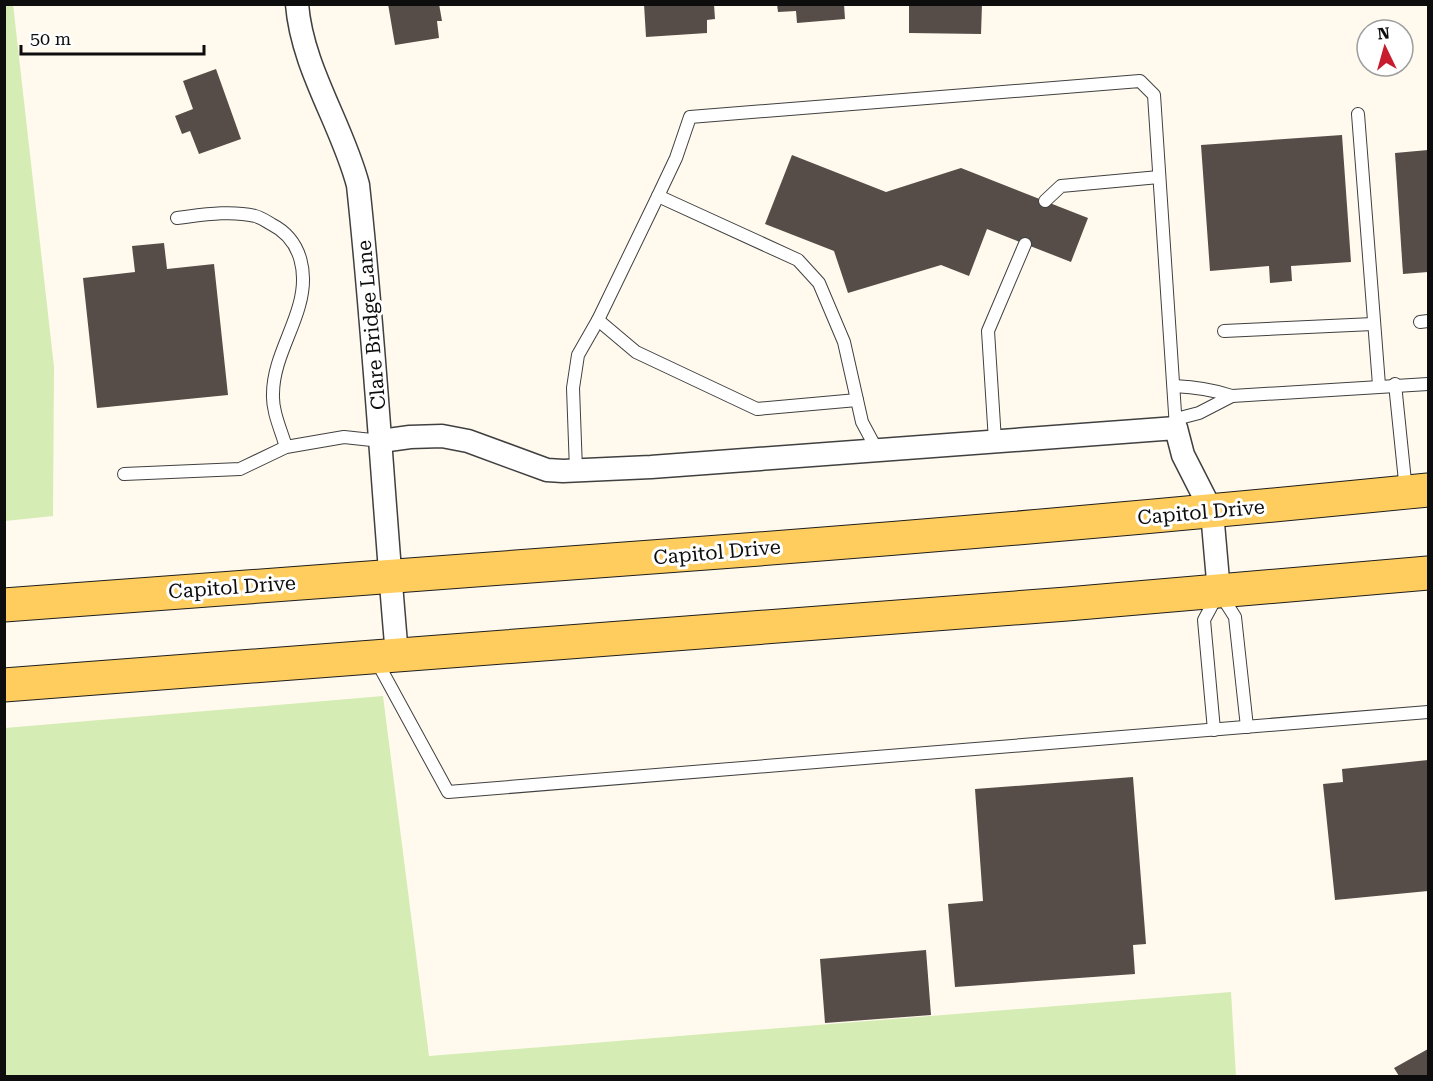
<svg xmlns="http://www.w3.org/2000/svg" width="1433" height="1081" viewBox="0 0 1433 1081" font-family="'Roboto Serif',serif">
	<rect width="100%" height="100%" fill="#fffaed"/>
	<g fill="#d5ecb4">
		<polygon points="13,4 54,367 53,516 5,521 4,5"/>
		<polygon points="383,696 429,1056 1231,992 1236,1076 5,1076 5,728"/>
	</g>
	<g fill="#564d49">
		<polygon points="388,4 439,4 442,21 437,21 439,38 395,45"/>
		<polygon points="644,4 714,4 715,19 707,20 707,33 646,37"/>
		<polygon points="777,4 844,4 845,19 797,23 796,11 778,12"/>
		<polygon points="909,4 982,4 981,34 909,33"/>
		<polygon points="216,69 241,139 199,154 190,131 182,134 175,116 193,109 183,81"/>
		<polygon points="1342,135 1351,262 1291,266 1292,281 1270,283 1269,266 1210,271 1201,145"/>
		<polygon points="1428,150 1428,272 1403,274 1395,153"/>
		<polygon points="792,155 886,192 961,168 1088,218 1071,262 987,229 969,276 941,265 848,293 834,251 765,224"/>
		<polygon points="164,243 167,269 214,264 228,395 97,408 83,278 135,272 132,246"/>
		<polygon points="1428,760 1428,891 1335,900 1323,784 1343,782 1342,769"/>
		<polygon points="1133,777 1146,944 1133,945 1135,974 955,987 948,904 983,901 975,789"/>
		<polygon points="926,950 931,1015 825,1023 820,959"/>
		<polygon points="1428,1049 1428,1076 1399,1076 1394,1068"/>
	</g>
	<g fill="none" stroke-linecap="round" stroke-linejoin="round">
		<g stroke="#404040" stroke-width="14">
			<g id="service">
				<polyline points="1358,114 1379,385"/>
				<polyline points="658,196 798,260 819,283 844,342 862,422 877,450"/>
				<polyline points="1045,201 1061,186 1159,177"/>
				<path d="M177 218C202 215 230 210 255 216 260 217 266 221 271 224 303 240 308 275 299 306 291 335 273 363 273 394 272 411 281 430 286 447"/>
				<polyline points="598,320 636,352 757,409 857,400"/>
				<polyline points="1420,322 1428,321"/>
				<polyline points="1224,331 1373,324"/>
				<polyline points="1395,384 1406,491"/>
				<path d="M1174 386C1195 387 1212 389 1232 396L1199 413 1176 419"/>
				<polyline points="1232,396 1428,384"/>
				<polyline points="995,441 988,331 1025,244"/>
				<polyline points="576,470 573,388 578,355 598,320 658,196 676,158 690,117 1140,81 1154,95 1176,428"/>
				<polyline points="124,474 240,469 286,447 344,437 381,441"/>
				<polyline points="376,660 448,792 1428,712"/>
				<polyline points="1214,730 1204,620 1219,592 1235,617 1247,727"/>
			</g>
		</g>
		<g stroke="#404040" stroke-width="25">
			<g id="minor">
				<path d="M297 4C302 68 342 124 358 185 375 341 383 499 397 655"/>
				<polyline points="381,441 410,437 442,436 468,441 547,470 563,471 651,467 1176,428 1183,455 1212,512 1219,592"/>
			</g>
		</g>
		<g stroke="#1e1e1e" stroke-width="35">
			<g id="primary">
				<path d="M4 605C238 586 472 572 706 553 947 535 1188 514 1428 490"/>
				<polyline points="4,685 1067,604 1428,573"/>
			</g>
		</g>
		<use href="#service" stroke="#fff" stroke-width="12"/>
		<use href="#minor" stroke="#fff" stroke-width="22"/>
		<use href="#primary" stroke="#ffcd5d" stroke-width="33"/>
	</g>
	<g text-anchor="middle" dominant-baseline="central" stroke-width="6" stroke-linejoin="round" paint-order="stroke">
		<g font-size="20" fill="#0d0d0d" stroke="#fff">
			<text transform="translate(371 325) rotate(-95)">Clare Bridge Lane</text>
			<text transform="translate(1201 512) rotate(-5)">Capitol Drive</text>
			<text transform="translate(717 552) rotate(-5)">Capitol Drive</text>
			<text transform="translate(232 587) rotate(-4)">Capitol Drive</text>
		</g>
	</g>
	<rect width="1433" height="1081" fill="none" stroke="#0d0d0d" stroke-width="12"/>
	<g transform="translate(1385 48) rotate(355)"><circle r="28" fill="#ffffff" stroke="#9e9e9e" stroke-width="1.5"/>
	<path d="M0-4.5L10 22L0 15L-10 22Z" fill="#c71b2e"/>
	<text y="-9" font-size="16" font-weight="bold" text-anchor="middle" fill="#0d0d0d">N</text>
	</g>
	<path d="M21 45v9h183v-9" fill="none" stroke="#0d0d0d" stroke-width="3"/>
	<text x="30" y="45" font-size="18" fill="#0d0d0d" stroke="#ffffff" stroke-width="4.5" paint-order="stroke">50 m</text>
</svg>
